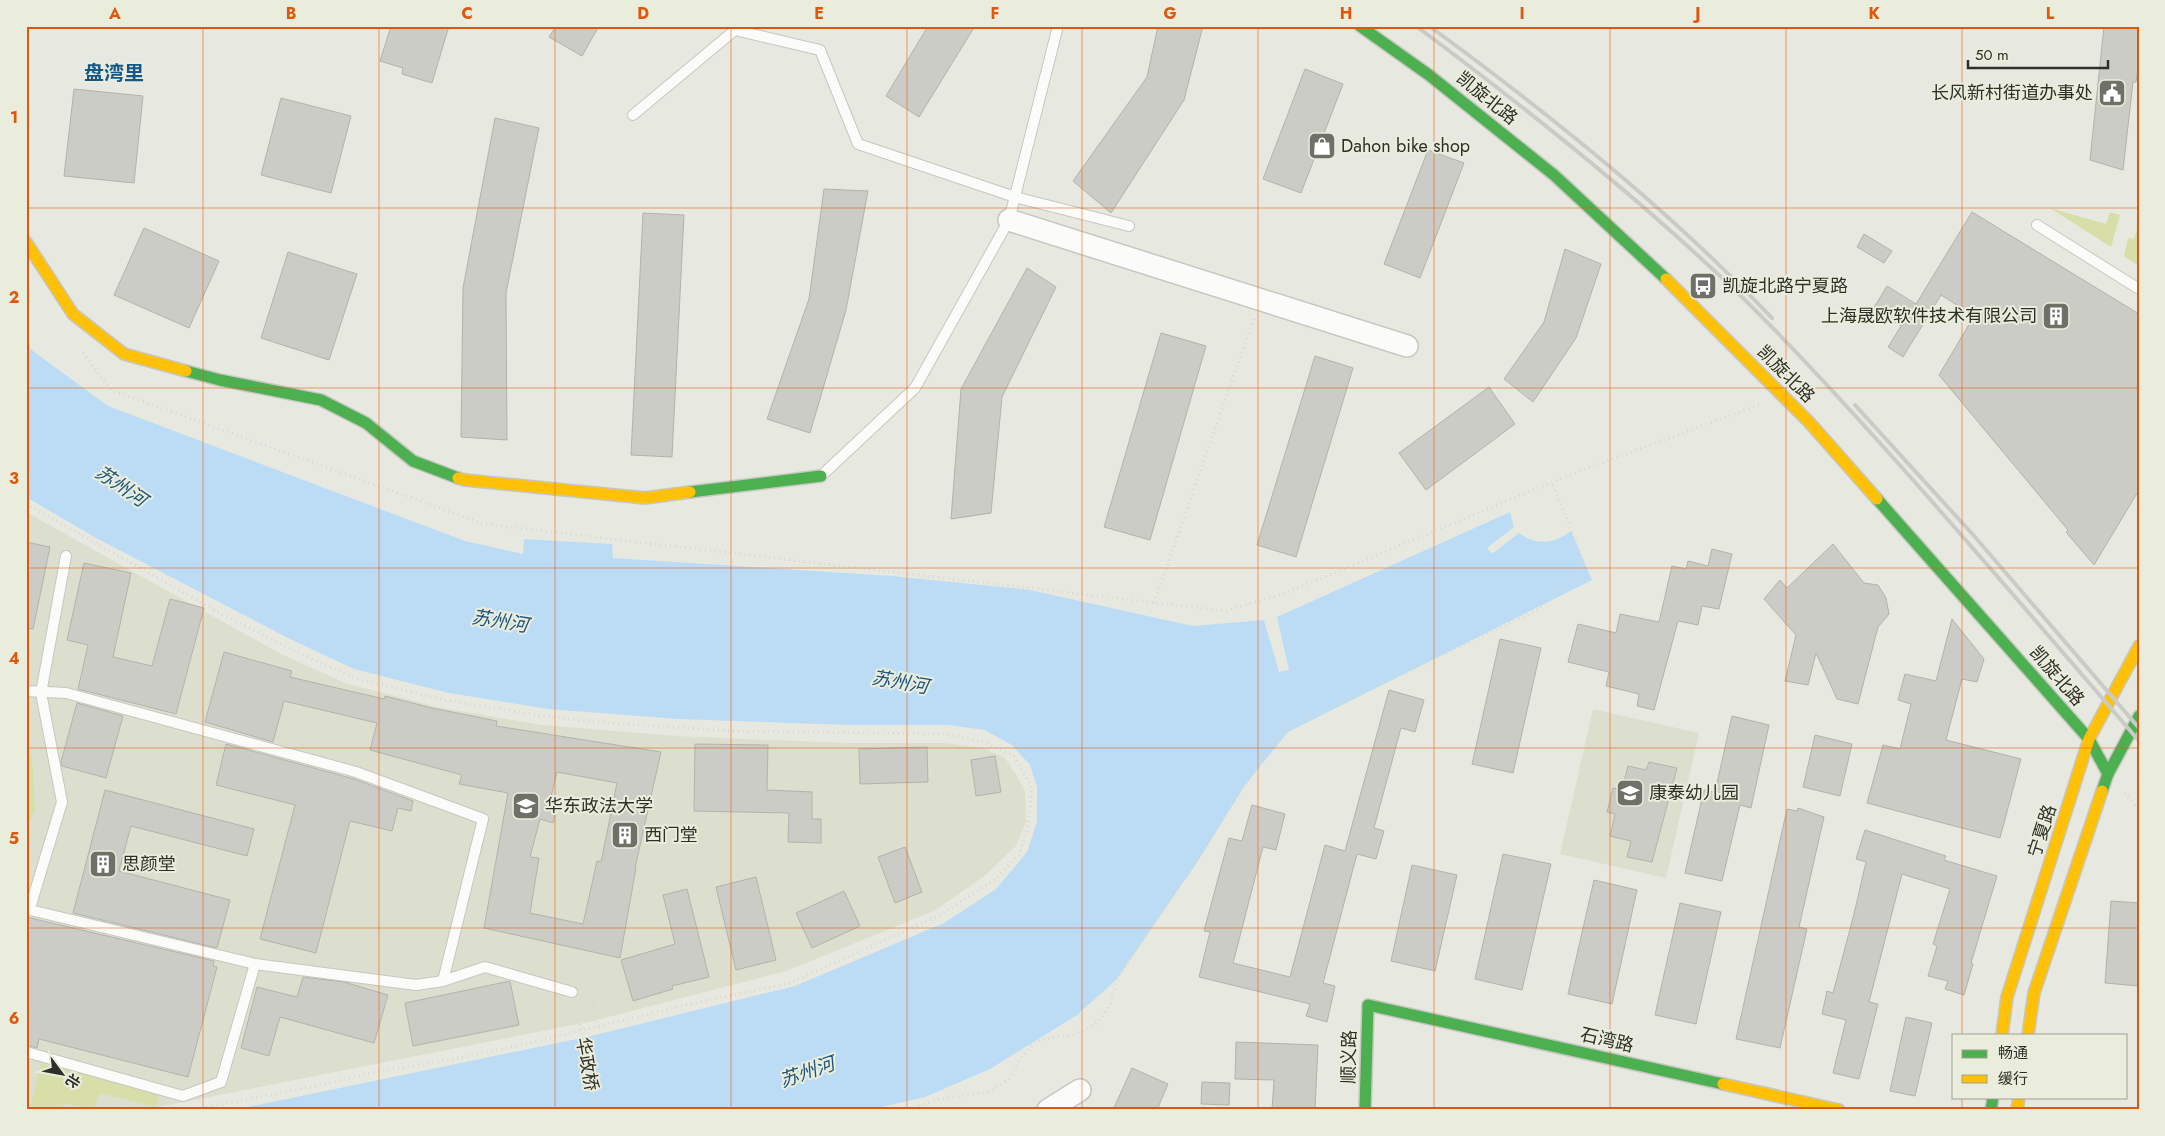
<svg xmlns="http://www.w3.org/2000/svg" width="2165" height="1136" viewBox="0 0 2165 1136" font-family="Jost,'Noto Sans SC',sans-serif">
	<rect width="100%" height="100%" fill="#e7e9e0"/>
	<g fill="#dcdfce">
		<polygon points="26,512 279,653 345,683 437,707 542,725 676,736 845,743 945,743 983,748 1005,758 1017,776 1025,791 1026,822 1016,846 983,877 934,911 786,971 593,1021 143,1110 26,1110"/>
		<polygon points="1593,709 1699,733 1666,878 1560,854"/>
	</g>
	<g fill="#d7dea7">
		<polygon points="2050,208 2106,224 2110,212 2120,215 2111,247"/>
		<polygon points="2139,223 2139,266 2124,256 2128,238 2134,239"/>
		<polygon points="26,742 32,758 35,809 26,831"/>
		<polygon points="41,1064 160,1092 156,1107 99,1093 94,1110 64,1103 62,1110 30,1109"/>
	</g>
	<path fill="#bcdcf5" d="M26 344 33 351 108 406 465 541 523 554 524 539 612 544 613 558 892 576 1030 590 1193 626 1264 620 1279 672 1289 670 1277 617 1510 512 1514 527 1487 548 1492 554 1519 533C1537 546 1554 544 1571 531L1592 580 1288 732 1245 785 1198 861 1116 980 1077 1015 990 1069 925 1097 868 1110H233L591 1036 795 986 944 923 996 889 1027 852 1037 822V787L1030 765 1012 745 985 730 948 725H848L678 719 548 709 449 693 354 669 286 637 96 538 26 497Z"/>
	<g fill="#caccc5" stroke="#b2b4ac" fill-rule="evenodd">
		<polygon points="391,26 449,26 432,83 402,74 403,68 380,61"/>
		<polygon points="556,26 599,26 582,56 549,37"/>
		<polygon points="928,26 975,26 919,117 886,96"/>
		<polygon points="1158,26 1203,26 1184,100 1111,213 1073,181 1147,77"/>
		<polygon points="2104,26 2139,26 2139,61 2136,82 2133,82 2123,170 2090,160"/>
		<polygon points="1305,69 1343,84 1301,193 1263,179"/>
		<polygon points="74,89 143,96 134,183 64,176"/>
		<polygon points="281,98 351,116 331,193 261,175"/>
		<polygon points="495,118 539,128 506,293 507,440 461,437 463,288"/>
		<polygon points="1428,150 1464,163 1420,278 1384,264"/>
		<polygon points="824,189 868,191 846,310 810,433 767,419 809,299"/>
		<polygon points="1972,212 2139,314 2139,490 2094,565 2066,532 2068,530 1939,375 1974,316 1941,295 1903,357 1888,347 1901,326 1873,309 1887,286 1916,304"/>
		<polygon points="643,213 684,215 672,457 631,455"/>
		<polygon points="144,228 219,261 189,328 114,295"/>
		<polygon points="1864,234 1892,251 1884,263 1857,247"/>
		<polygon points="1565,249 1601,264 1576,338 1533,402 1504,379 1544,322"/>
		<polygon points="288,252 357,274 329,360 261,338"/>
		<polygon points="1027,268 1056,287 1002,397 991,513 951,519 961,389"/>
		<polygon points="1161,333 1206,346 1150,540 1104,527"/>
		<polygon points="1315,356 1353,368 1296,557 1257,545"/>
		<polygon points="1489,387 1515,424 1426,490 1399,453"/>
		<polygon points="26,542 50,547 33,629 26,628"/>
		<polygon points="1833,544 1864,583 1878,585 1886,598 1889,614 1878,627 1858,704 1837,699 1816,653 1808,685 1785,681 1796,635 1764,599 1780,580 1787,588"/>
		<polygon points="1712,549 1732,554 1719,609 1702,606 1698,625 1678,621 1654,710 1637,706 1639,694 1606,686 1609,672 1568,662 1578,624 1616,633 1620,614 1659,622 1672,566 1686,569 1688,561 1708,566"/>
		<polygon points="84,563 131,573 113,657 152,666 170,599 204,608 176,714 78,689 88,645 67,640"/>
		<polygon points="1952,619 1984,659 1977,682 1962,679 1946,740 2021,759 2000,838 1867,803 1883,745 1900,749 1911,704 1898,700 1905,674 1936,681"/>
		<polygon points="1500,639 1541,648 1513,773 1472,764"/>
		<path d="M224 652 292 671 290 677 384 699 385 696 432 708 497 721 496 726 661 752 635 868H636L620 958 484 928 508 793 459 784 462 775 370 750 377 723 284 701 273 742 205 722ZM557 772 617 783 601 862 597 861 583 924 530 913 539 858 530 857 540 819 553 823 558 803 550 801Z"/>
		<polygon points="1389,690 1424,700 1415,732 1401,728 1374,828 1384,831 1376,859 1357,854 1323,983 1335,986 1327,1022 1306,1016 1310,1004 1199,977 1210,932 1204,931 1229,838 1242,841 1252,805 1285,814 1276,850 1263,847 1233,963 1290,977 1325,845 1345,851"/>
		<polygon points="77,703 123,716 106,778 62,766 61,762"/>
		<polygon points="1732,716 1769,725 1751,808 1740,805 1722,881 1685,873 1704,790 1715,792"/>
		<polygon points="1815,735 1852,744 1840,796 1803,787"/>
		<polygon points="226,744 354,779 413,801 411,811 398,808 392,831 350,821 316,953 260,939 295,805 216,785"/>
		<polygon points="695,744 768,745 767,790 812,792 812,819 821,819 821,843 788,842 789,813 694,811"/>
		<polygon points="927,747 928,782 860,784 859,749"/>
		<polygon points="995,756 1001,792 976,796 971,760"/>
		<polygon points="1649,762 1677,768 1652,862 1627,857 1631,841 1610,836 1615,814 1607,812 1613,788 1622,790 1628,766 1646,770"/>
		<polygon points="105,790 254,829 247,856 131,826 119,871 230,900 217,948 73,913"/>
		<polygon points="1798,808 1824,817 1799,927 1807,929 1780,1048 1736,1039 1787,809 1797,811"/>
		<polygon points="1865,830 1946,856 1944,860 1997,876 1971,963 1973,964 1964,995 1945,989 1948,981 1928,976 1937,946 1933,944 1950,889 1902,874 1869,1002 1878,1004 1859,1079 1833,1073 1846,1020 1822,1014 1827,991 1833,993 1854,914 1866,862 1856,859"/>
		<polygon points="905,847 922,892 895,903 878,857"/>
		<polygon points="1503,854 1551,864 1522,990 1475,979"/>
		<polygon points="1412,865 1457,875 1435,971 1391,961"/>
		<polygon points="756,877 776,960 736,970 716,887"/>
		<polygon points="1594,880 1637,890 1612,1004 1568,994"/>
		<polygon points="687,889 709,977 672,986 673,989 633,1001 621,960 675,944 663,895"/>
		<polygon points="844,891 860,926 812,948 796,913"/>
		<polygon points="2111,901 2139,903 2139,986 2105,983"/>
		<polygon points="1680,903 1721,912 1696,1024 1655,1015"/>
		<polygon points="26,917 214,961 213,966 217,967 188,1077 39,1039 37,1048 26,1045"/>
		<polygon points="303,977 344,982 388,995 374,1043 280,1017 269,1056 241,1048 257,987 297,997"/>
		<polygon points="510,981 519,1025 413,1046 405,1003"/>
		<polygon points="1906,1017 1932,1023 1915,1096 1890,1091"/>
		<polygon points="1236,1042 1318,1045 1315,1110 1272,1110 1274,1080 1235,1079"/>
		<polygon points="1132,1068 1168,1084 1157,1110 1113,1110"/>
		<polygon points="1202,1082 1230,1083 1229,1105 1201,1104"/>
	</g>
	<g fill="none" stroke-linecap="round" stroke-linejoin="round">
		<g stroke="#c6c7c0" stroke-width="12">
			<g id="lane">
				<polyline points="633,115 735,30 820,50 858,144 1015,197 1129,226"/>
				<polyline points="2037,225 2139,289"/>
				<polyline points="821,476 915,388 1009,220 1058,26"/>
				<polyline points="26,691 66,693 356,772 483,819 443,981"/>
				<polyline points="30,908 62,802 41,693 66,556"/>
				<polyline points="26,909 255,964 416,985 443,981 485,967 572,992"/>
				<polyline points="26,1052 183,1096 221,1082 255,964"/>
			</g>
		</g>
		<g stroke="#c6c7c0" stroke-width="24">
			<g id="street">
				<polyline points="1009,220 1407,346"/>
				<polyline points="1048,1110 1080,1090"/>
			</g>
		</g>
		<g stroke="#c6c7c0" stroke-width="14">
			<g id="fast">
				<polyline points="1360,26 1429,75 1554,175 1666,279"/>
				<polyline points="186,371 220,380 321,400 366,423 413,461 458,478"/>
				<polyline points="690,492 821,476"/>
				<polyline points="1877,499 2089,739 2108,774"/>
				<polyline points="2102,791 2108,774 2139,716"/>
				<polyline points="1365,1110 1368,1005 1723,1084"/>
				<polyline points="1991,1110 1993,1097"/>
			</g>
		</g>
		<g stroke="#c6c7c0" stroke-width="14">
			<g id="slow">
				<polyline points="26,242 73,314 124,354 186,371"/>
				<polyline points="1666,279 1809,422 1877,499"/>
				<polyline points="458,478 465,480 645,498 690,492"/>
				<polyline points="2002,1035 2007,997 2089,739 2139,646"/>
				<polyline points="2028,1035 2034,993 2102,791"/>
				<polyline points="1723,1084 1839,1110"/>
				<polyline points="2017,1110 2019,1097"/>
			</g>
		</g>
		<g stroke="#d7d7d5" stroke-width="3" stroke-dasharray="1 4" stroke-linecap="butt">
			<polyline points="83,353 111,390 484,524 1225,611 1288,592 1567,476 1761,404"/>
			<polyline points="26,504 218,612 303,655 354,678 445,700 545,716 597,722 732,731 947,734 984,742 1014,756 1032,788 1027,830 1019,855 993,881 940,915 790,983 690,1004 521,1045 438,1062 384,1070 310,1087 192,1110"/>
			<polyline points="1154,603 1254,318"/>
			<polyline points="2125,793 2139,810"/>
			<polyline points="585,992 590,992 598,1027"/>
			<polyline points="575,1005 579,1019"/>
			<polyline points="29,1110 38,1069"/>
			<polyline points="126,1110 126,1093"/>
			<polyline points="910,1110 939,1099 989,1092 1008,1080 1021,1058 1035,1041 1075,1034 1097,1023 1110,1005 1117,979 1272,744 1288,728 1537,610 1575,578 1583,566 1581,554 1552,482"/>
		</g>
		<use href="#lane" stroke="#fbfcfa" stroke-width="10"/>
		<use href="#street" stroke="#fbfcfa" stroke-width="21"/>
		<use href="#fast" stroke="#4caf50" stroke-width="11"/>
		<use href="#slow" stroke="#ffc107" stroke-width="11"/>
		<g stroke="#cacac7" stroke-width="4">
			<path d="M1416 26C1529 110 1638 197 1739 294 1794 348 1846 405 1897 462 1979 554 2059 648 2139 741"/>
			<path d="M1432 28C1552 116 1669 210 1772 318"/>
			<polyline points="1855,405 1975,537 2139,728"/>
		</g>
		<polyline stroke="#d7d7d5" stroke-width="3" stroke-dasharray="1 4" stroke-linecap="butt" points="579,1019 596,1110"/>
	</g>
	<path fill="none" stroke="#df570d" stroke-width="1" stroke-opacity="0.55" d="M203 26V1110M379 26V1110M555 26V1110M731 26V1110M907 26V1110M1082 26V1110M1258 26V1110M1434 26V1110M1610 26V1110M1786 26V1110M1962 26V1035M26 208H2139M26 388H2139M26 568H2139M26 748H2139M26 928H2139M1962 1097V1110"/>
	<defs>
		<g id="civic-square" transform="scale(1.4375)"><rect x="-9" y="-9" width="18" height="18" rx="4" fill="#6f7068" stroke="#eaeddc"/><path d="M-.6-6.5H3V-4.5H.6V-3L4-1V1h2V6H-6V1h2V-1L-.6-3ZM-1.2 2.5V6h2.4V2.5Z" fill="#fff"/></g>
		<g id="shop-square" transform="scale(1.4375)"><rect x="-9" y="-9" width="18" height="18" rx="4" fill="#6f7068" stroke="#eaeddc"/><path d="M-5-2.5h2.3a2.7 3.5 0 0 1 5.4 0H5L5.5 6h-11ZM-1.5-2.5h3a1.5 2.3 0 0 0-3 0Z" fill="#fff"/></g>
		<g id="bus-square" transform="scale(1.4375)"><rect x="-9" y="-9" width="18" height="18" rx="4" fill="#6f7068" stroke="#eaeddc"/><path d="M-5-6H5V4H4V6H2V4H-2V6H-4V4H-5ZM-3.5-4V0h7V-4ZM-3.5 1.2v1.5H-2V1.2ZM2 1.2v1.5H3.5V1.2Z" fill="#fff"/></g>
		<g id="building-square" transform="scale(1.4375)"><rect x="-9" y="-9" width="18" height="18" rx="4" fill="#6f7068" stroke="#eaeddc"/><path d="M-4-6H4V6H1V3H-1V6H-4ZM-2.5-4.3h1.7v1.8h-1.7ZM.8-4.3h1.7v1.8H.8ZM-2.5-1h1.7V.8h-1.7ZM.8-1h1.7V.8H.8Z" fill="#fff"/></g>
		<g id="school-square" transform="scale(1.4375)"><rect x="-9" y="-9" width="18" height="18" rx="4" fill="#6f7068" stroke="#eaeddc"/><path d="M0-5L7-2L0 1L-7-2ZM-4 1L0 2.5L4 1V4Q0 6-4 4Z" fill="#fff"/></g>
		<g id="university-square" transform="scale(1.4375)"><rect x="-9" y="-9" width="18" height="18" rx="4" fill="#6f7068" stroke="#eaeddc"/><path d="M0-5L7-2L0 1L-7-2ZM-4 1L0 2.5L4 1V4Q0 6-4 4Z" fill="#fff"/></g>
	</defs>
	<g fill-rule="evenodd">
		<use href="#civic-square" x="2112" y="93"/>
		<use href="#shop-square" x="1322" y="146"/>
		<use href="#bus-square" x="1703" y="286"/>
		<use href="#building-square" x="2056" y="316"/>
		<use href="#school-square" x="1630" y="793"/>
		<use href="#university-square" x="526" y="806"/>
		<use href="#building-square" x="625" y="835"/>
		<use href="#building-square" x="103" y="864"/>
	</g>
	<g text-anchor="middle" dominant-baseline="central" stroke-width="4" stroke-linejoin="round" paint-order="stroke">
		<g font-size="18" fill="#2e2f28" stroke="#eaeddc" text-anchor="start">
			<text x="2093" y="93" text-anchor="end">长风新村街道办事处</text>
			<text x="1341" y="146">Dahon bike shop</text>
			<text x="1722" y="286">凯旋北路宁夏路</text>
			<text x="2037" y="316" text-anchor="end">上海晟欧软件技术有限公司</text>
			<text x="1649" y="793">康泰幼儿园</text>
			<text x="545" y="806">华东政法大学</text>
			<text x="644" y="835">西门堂</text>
			<text x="122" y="864">思颜堂</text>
		</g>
		<g font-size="18" fill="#2e2f28" stroke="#eaeddc">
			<text transform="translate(1487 98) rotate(39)">凯旋北路</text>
			<text transform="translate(1786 374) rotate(45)">凯旋北路</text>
			<text transform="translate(2057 676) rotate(49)">凯旋北路</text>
			<text transform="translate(2042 831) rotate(-72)">宁夏路</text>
			<text transform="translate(1607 1040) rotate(13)">石湾路</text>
			<text transform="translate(1349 1057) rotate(-89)">顺义路</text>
			<text transform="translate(587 1064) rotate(80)">华政桥</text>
		</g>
		<g font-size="19" font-style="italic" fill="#1d557f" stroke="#eaeddc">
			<text transform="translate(121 486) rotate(34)">苏州河</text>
			<text transform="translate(500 621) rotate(9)">苏州河</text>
			<text transform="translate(900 682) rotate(10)">苏州河</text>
			<text transform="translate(807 1072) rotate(-19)">苏州河</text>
		</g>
		<g font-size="20" font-weight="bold" fill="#155786" stroke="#eaeddc">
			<text x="114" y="73">盘湾里</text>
		</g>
	</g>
	<rect width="2165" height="1136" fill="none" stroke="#eaeddc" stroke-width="55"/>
	<rect x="1952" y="1034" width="175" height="65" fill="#eaeddc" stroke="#9fa194"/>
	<rect x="1962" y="1050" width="25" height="8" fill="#4caf50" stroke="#9fa194"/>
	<text x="1998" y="1058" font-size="15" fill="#2e2f28">畅通</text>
	<rect x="1962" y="1075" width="25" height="8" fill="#ffc107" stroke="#9fa194"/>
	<text x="1998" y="1084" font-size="15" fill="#2e2f28">缓行</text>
	<g transform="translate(62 1074) rotate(122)" stroke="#eaeddc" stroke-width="4" paint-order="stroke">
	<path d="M0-4L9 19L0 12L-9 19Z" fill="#2e2f28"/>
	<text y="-8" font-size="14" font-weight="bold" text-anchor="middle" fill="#2e2f28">北</text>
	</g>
	<path d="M1968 60v8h140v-8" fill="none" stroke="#2e2f28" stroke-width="2.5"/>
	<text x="1975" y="60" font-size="15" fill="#2e2f28" stroke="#eaeddc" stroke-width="4" paint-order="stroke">50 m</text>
	<rect x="28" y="28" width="2110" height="1080" fill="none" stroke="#df570d" stroke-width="2"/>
	<g font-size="16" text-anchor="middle" font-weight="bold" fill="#df570d">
		<text x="115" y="19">A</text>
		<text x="291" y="19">B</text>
		<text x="467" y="19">C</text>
		<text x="643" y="19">D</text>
		<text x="819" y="19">E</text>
		<text x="995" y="19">F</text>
		<text x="1170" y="19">G</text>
		<text x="1346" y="19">H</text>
		<text x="1522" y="19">I</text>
		<text x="1698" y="19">J</text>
		<text x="1874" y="19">K</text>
		<text x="2050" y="19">L</text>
		<text x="14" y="123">1</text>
		<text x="14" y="303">2</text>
		<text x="14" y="484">3</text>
		<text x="14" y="664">4</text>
		<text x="14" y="844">5</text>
		<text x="14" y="1024">6</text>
	</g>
</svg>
